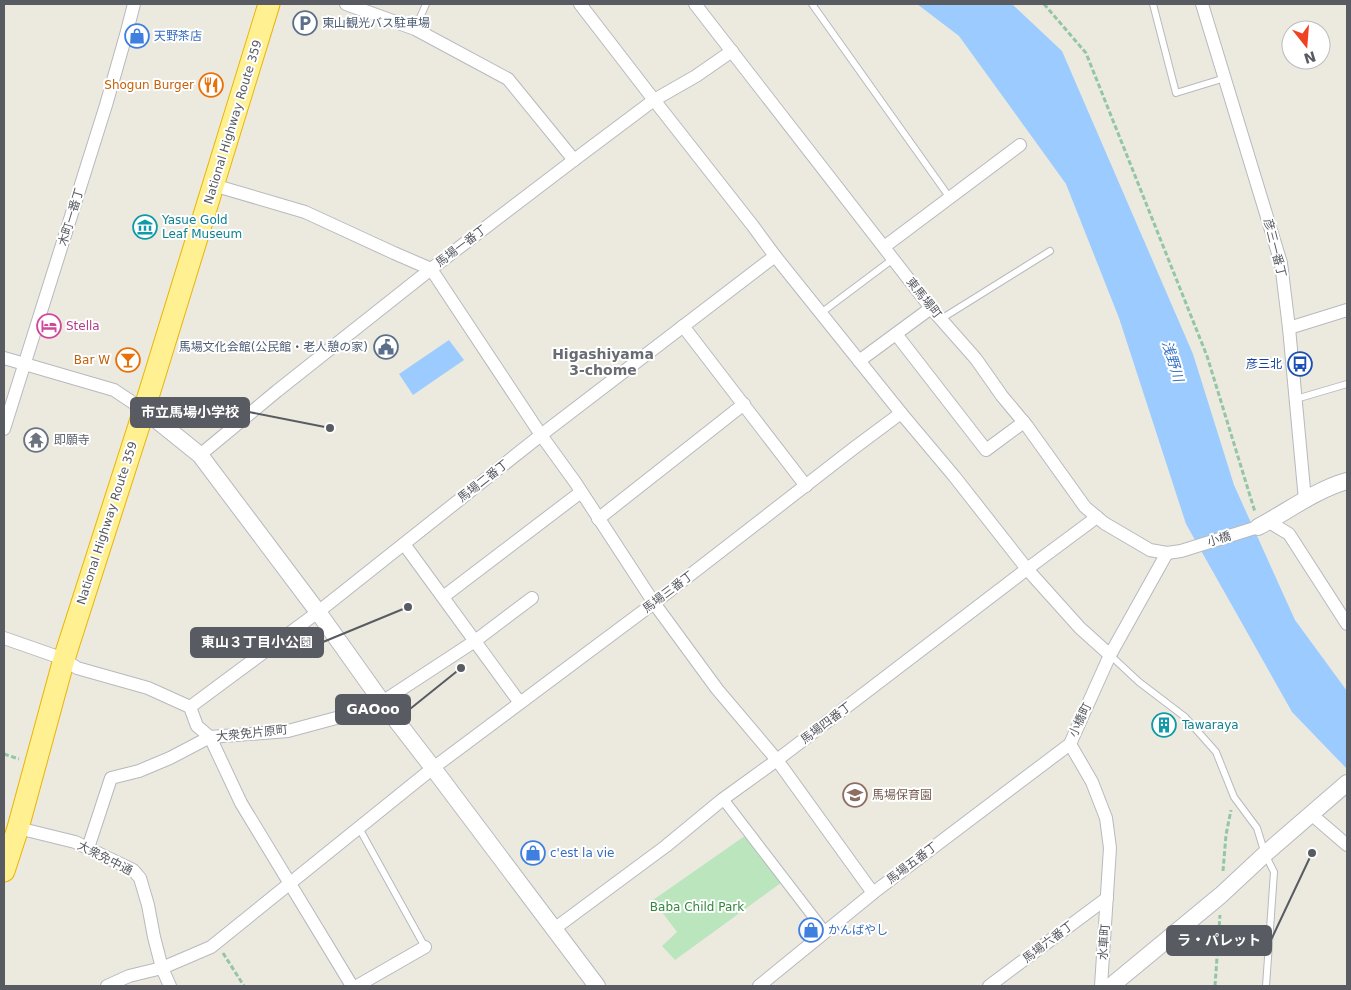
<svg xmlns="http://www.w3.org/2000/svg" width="1351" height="990" viewBox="0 0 1351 990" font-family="'DejaVu Sans','Noto Sans JP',sans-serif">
	<rect width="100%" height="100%" fill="#eceadf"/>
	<polygon fill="#bae5bd" points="749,833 785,880 675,960 662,946 677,932 653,900"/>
	<g fill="#9cccff">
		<polygon points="917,4 1012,4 1062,51 1193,354 1234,485 1295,620 1347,691 1347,769 1292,712 1186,524 1119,318 1066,184 959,36"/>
		<polygon points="449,340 464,360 413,395 399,374"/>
	</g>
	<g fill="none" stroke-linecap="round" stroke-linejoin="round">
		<g stroke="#b7b9bf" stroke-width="8">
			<g id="service">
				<polyline points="812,4 950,198"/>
				<polyline points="1153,4 1176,93 1225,78"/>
				<polyline points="415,29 426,4"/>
				<polyline points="821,313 893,259"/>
				<polyline points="941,319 1050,251"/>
				<polyline points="1296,399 1347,384"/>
				<polyline points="1110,655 1139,682 1185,717 1216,752 1234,797 1257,828 1265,854 1274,872 1266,986"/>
				<polyline points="359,828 425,947"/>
			</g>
		</g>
		<g stroke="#b7b9bf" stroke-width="12">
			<polyline id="pedestrian" points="723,799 825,932"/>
		</g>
		<g stroke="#b7b9bf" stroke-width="14">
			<g id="minor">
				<polyline points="346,4 415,29 508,79 574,160"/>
				<polyline points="580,4 654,100 753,226 775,256 901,413 954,476 1027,569 1080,628 1110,655"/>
				<polyline points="695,4 931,308 976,359 1002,396 1027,426 1085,507 1104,523 1150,550 1167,553 1181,551 1258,527"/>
				<polyline points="1202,4 1281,263 1289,328 1305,500"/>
				<polyline points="213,185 305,212 394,253 431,269 541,435 575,482 654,603 717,689 777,760 873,893"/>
				<polyline points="884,247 1020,145"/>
				<polyline points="683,326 806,486"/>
				<polyline points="1289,328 1347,310"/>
				<polyline points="896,334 986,450 1024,422"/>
				<polyline points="4,358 114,390 144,410"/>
				<polyline points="859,361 931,308"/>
				<polyline points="4,429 106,105 126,35 134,4"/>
				<polyline points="200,455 277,391 431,269 574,160 654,100 696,76 732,51"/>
				<polyline points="598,519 744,404"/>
				<polyline points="1269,522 1289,534 1347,624"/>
				<polyline points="404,544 520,703"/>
				<polyline points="443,597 581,492"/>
				<polyline points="4,638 64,659 77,668 148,688 190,707 197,726 210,737 241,803 352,986"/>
				<polyline points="190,707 318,612 541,435 775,256"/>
				<polyline points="1070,744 1092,782 1106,818 1110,848 1101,986"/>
				<polyline points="1311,814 1347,845"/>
				<polyline points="18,828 75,842 133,870 140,878 148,905 154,937 162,968 170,986"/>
				<polyline points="88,848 111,778 139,771 170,758 210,737 288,731 366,710 382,702 475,641 532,598"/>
				<polyline points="554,929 666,846 723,799 777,760 1027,569 1097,517"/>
				<polyline points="107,986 129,976 162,968 211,947 433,768 654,603 854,448 901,413"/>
				<polyline points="357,986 425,947"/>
				<polyline points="759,986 873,893 1070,744 1110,655 1167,553"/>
				<polyline points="989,986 1107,898"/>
			</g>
		</g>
		<g stroke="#b7b9bf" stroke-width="18">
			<g id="tertiary">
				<polyline points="144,410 200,455 318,612 382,702 433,768 597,986"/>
				<path d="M1258 527C1287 512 1315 490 1347 481"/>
				<polyline points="1111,986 1221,895 1265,854 1347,783"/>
			</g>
		</g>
		<g stroke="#ebb400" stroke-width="23">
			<polyline id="trunk" points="4,871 18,828 64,659 144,410 269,4"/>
		</g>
		<g stroke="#92c6a5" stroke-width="3" stroke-dasharray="5 2.5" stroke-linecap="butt">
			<polyline points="1044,4 1086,53 1207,356 1255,512"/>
			<polyline points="4,754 19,759"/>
			<polyline points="1223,871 1226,835 1231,810"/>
			<polyline points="223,953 244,986"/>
			<polyline points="1215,986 1220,915"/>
		</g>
		<use href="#service" stroke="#fff" stroke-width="6"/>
		<use href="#pedestrian" stroke="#fff" stroke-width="10"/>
		<use href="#minor" stroke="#fff" stroke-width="12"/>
		<use href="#tertiary" stroke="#fff" stroke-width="16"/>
		<use href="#trunk" stroke="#fff092" stroke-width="21"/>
	</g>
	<defs>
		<g id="parking-ring" transform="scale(1.25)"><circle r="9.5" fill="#fff" stroke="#5c6f8a" stroke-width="1.5"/><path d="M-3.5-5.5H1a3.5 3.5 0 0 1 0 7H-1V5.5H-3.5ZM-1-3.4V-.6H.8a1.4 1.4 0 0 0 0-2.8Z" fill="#5c6f8a"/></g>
		<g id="shop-ring" transform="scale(1.25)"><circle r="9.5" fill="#fff" stroke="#3f7fe0" stroke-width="1.5"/><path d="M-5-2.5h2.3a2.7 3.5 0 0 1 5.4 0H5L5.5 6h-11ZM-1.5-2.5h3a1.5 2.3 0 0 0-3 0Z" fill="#3f7fe0"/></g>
		<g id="restaurant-ring" transform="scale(1.25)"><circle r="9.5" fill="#fff" stroke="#e8710a" stroke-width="1.5"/><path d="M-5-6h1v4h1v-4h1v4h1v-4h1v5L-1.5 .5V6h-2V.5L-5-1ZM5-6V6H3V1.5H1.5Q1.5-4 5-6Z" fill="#e8710a"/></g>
		<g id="museum-ring" transform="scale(1.25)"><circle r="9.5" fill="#fff" stroke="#0f9aa8" stroke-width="1.5"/><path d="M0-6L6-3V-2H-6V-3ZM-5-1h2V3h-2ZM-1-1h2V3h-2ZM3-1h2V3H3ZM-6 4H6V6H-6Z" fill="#0f9aa8"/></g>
		<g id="hotel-ring" transform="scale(1.25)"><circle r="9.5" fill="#fff" stroke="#d1479c" stroke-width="1.5"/><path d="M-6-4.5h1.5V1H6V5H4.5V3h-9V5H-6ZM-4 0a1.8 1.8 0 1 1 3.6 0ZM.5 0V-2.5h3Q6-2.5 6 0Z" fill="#d1479c"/></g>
		<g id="civic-ring" transform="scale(1.25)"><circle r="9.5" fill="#fff" stroke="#5c6f8a" stroke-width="1.5"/><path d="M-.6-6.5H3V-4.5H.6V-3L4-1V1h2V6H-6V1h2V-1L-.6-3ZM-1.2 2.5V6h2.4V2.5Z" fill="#5c6f8a"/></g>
		<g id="bar-ring" transform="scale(1.25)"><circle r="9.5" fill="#fff" stroke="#e8710a" stroke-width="1.5"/><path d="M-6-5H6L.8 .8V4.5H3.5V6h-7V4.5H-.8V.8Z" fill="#e8710a"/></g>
		<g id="bus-ring" transform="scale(1.25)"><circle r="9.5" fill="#fff" stroke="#1a4fb4" stroke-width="1.5"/><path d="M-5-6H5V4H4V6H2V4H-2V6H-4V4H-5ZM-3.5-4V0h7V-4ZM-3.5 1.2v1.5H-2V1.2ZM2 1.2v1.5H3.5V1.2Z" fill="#1a4fb4"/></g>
		<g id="temple-ring" transform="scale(1.25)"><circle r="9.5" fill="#fff" stroke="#6b7280" stroke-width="1.5"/><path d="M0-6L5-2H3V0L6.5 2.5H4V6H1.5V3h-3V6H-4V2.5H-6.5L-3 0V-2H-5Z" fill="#6b7280"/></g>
		<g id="building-ring" transform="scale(1.25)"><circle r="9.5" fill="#fff" stroke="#0f9aa8" stroke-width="1.5"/><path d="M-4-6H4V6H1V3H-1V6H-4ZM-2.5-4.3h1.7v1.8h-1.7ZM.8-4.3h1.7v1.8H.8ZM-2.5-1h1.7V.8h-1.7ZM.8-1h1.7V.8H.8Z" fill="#0f9aa8"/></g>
		<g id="school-ring" transform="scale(1.25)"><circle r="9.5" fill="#fff" stroke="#8d6e63" stroke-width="1.5"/><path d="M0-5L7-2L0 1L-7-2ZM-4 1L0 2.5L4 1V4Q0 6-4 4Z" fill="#8d6e63"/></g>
	</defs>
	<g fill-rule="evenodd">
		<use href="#parking-ring" x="305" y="23"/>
		<use href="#shop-ring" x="137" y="36"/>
		<use href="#restaurant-ring" x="211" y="85"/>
		<use href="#museum-ring" x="145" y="227"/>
		<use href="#hotel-ring" x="49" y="326"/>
		<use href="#civic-ring" x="386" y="347"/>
		<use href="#bar-ring" x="128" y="360"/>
		<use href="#bus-ring" x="1300" y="364"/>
		<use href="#temple-ring" x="36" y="440"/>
		<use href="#building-ring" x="1164" y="725"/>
		<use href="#school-ring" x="855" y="795"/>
		<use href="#shop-ring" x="533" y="853"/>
		<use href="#shop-ring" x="811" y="930"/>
	</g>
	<g text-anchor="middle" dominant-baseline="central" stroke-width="4" stroke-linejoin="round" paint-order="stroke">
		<g font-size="12" fill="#4e5e75" stroke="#fff" text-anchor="start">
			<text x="322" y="23">東山観光バス駐車場</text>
			<text x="368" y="347" text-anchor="end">馬場文化会館(公民館・老人憩の家)</text>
		</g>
		<g font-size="12" fill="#366cbe" stroke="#fff" text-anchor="start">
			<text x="154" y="36">天野茶店</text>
			<text x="550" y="853">c'est la vie</text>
			<text x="828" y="930">かんばやし</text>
		</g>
		<g font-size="12" fill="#c56008" stroke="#fff" text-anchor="end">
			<text x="194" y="85">Shogun Burger</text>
			<text x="110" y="360">Bar W</text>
		</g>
		<g font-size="12" fill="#585b61" stroke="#fff">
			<text transform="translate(233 122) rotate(-73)">National Highway Route 359</text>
			<text transform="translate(71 217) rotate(-73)">木町一番丁</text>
			<text transform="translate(461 246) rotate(-37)">馬場一番丁</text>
			<text transform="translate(1275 248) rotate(76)">彦三一番丁</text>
			<text transform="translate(924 298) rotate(51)">東馬場町</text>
			<text transform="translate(483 481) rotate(-38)">馬場二番丁</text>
			<text transform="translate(107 523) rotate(-72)">National Highway Route 359</text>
			<text transform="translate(1219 539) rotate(-17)">小橋</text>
			<text transform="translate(668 592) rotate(-37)">馬場三番丁</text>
			<text transform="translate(1080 720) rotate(-65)">小橋町</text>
			<text transform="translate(826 723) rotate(-37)">馬場四番丁</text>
			<text transform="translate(252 733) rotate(-6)">大衆免片原町</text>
			<text transform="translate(105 858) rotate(27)">大衆免中通</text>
			<text transform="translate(912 863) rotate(-37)">馬場五番丁</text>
			<text transform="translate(1048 942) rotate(-37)">馬場六番丁</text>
			<text transform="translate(1104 942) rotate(-86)">水車町</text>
		</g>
		<g font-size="12" fill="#0d838f" stroke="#fff" text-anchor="start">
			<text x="162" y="220">Yasue Gold<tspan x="162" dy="14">Leaf Museum</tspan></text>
			<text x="1182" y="725">Tawaraya</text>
		</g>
		<g font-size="12" fill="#b23c85" stroke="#fff" text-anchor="start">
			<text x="66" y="326">Stella</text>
		</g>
		<g font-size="12" fill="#164399" stroke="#fff" text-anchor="end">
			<text x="1282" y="364">彦三北</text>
		</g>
		<g font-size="12" fill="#5b616d" stroke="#fff" text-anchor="start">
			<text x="54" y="440">即願寺</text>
		</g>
		<g font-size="12" fill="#785e54" stroke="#fff" text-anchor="start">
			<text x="872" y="795">馬場保育園</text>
		</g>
		<g font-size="12" fill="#31873c" stroke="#fff">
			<text x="697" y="907">Baba Child Park</text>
		</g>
		<g font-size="14" font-weight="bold" fill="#696d73" stroke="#fff">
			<text x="603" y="354">Higashiyama<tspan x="603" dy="16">3-chome</tspan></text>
		</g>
		<g font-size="14" font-style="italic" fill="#3b74c6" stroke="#fff">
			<text transform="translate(1173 361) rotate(73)">浅野川</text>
		</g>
	</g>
	<path fill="none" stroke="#585b61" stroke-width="2" d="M330 428L249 412M408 607L323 642M461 668L410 709M1312 853L1271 940"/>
	<g fill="#585b61" stroke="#fff" stroke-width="2">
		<circle cx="330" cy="428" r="5"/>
		<circle cx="408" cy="607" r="5"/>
		<circle cx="461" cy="668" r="5"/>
		<circle cx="1312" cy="853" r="5"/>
	</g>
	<g fill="#585b61" stroke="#585b61" stroke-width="2">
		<rect x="131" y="398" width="118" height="29" rx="5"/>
		<rect x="191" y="628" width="132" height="29" rx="5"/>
		<rect x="336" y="695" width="74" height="29" rx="5"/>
		<rect x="1167" y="926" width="104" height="29" rx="5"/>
	</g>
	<g font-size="14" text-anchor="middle" font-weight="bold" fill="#fff">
		<text x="190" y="417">市立馬場小学校</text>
		<text x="257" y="647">東山３丁目小公園</text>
		<text x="373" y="714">GAOoo</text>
		<text x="1219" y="945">ラ・パレット</text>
	</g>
	<rect width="1351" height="990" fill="none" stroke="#585b61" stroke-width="10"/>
	<g transform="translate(1306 45) rotate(163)"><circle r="24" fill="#ffffff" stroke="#bcbdc0"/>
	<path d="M0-4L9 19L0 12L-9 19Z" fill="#f04221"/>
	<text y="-8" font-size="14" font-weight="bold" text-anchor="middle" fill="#585b61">N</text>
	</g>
</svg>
